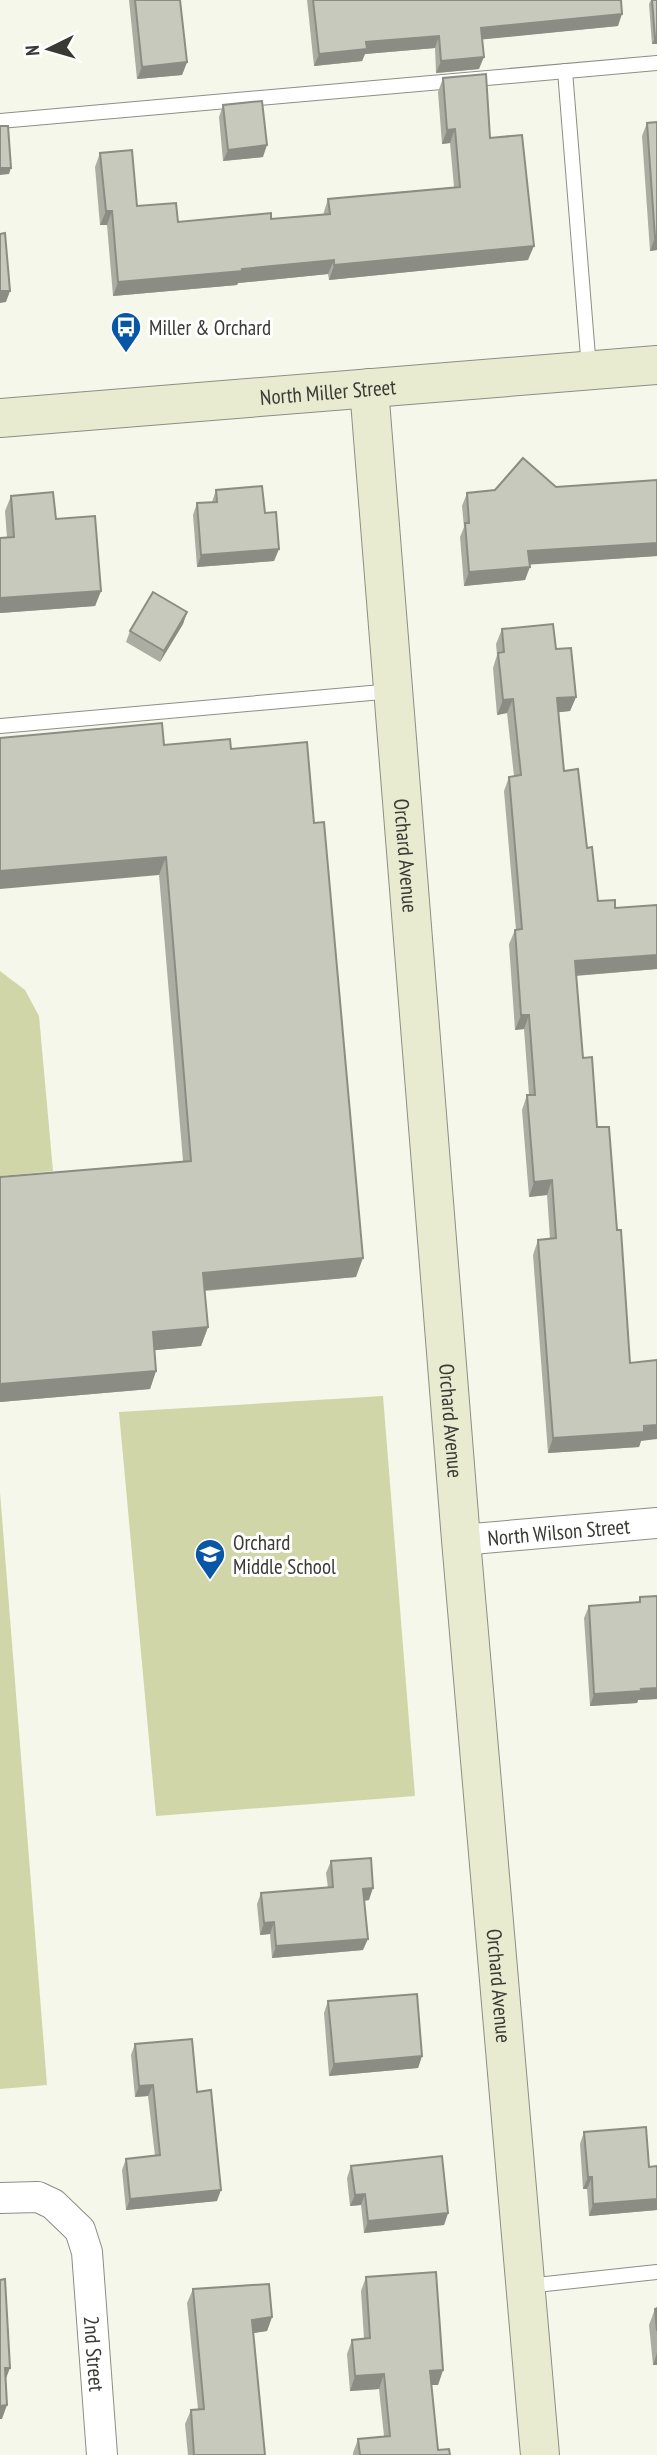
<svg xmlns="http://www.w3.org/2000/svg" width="657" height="2455" viewBox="0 0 657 2455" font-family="'PT Sans Narrow',sans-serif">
	<rect width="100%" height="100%" fill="#f6f7eb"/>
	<g fill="#d0d6a7">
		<polygon points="0,971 25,990 39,1016 53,1171 0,1176"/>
		<polygon points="383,1396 415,1796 156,1816 119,1412"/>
		<polygon points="0,1492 47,2085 0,2089"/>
	</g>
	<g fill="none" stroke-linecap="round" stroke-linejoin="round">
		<g stroke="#8d8e83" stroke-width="16">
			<g id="lane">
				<polyline points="565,71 589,369"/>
				<polyline points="0,121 657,63"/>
				<polyline points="0,726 393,691"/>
				<polyline points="527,2286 657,2272"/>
			</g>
		</g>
		<g stroke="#8d8e83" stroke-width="32">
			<g id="street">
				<path id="s1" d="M461 1540 657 1523"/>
				<path id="s2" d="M0 2198 38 2197 53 2204 80 2230 87 2252 102 2455"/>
			</g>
		</g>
		<g stroke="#8d8e83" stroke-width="40">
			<g id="secondary">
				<path id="s3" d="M369 388 461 1540 540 2455"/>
				<path id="s4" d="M0 418 657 365"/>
			</g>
		</g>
		<use href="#lane" stroke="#fff" stroke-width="14"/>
		<use href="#street" stroke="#fff" stroke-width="30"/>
		<use href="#secondary" stroke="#e8ebd0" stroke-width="38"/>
	</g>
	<g fill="#abada3">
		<polygon points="129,0 180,0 187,62 182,75 137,79"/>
		<polygon points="307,0 621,0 618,26 482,39 479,69 436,73 435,48 365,54 362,61 314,66"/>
		<polygon points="651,0 657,0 657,44 652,44 649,4"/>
		<polygon points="443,78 490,138 528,260 329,280 328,274 238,283 237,285 113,296 107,225 100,225 95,167 100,153 137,206 178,222 271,219 323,215 328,199 454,187 450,143 442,144 438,92"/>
		<polygon points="223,105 263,157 223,161 219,117"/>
		<polygon points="657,122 657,250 650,251 642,136 647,123"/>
		<polygon points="657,480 657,556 530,564 525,580 464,586 460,537 464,527 462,506 467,493"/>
		<polygon points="216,490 279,549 274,561 197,567 193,515 197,503 212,502"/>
		<polygon points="11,496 56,519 101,591 95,606 0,613 0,538 7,538 5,511"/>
		<polygon points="187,612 183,624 160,662 126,642 130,631"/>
		<polygon points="502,629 556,649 576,697 570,711 558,712 564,771 587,848 598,901 615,908 657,969 576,976 583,1058 597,1127 617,1230 630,1363 641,1441 639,1447 548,1453 533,1255 538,1240 550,1239 547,1195 529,1197 522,1110 527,1095 529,1095 524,1029 515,1030 509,944 515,930 516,930 504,791 509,777 514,776 507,713 497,715 493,668 497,655 496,644"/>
		<polygon points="164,745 231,749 356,1277 205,1291 208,1327 201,1346 155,1350 156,1371 150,1389 0,1402 0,1177 183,1161 159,875"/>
		<polygon points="657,1596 657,1699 638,1700 637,1703 590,1706 584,1618 589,1606 638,1603 640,1597"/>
		<polygon points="331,1861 369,1900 364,1901 363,1950 272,1958 270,1934 260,1935 257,1904 261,1893 328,1888 326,1873"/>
		<polygon points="328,2001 422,2056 418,2068 329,2076 324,2013"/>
		<polygon points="135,2044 197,2092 217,2201 126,2210 122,2170 126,2159 155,2156 148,2096 135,2097 131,2055"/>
		<polygon points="584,2132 649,2167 657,2166 657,2210 589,2216 587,2189 583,2189 580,2144"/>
		<polygon points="351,2166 448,2213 444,2225 364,2233 361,2205 350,2206 347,2178"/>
		<polygon points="366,2277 443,2370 438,2385 431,2385 438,2450 450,2455 353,2455 353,2453 358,2439 384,2436 379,2389 350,2391 347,2354 352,2340 364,2339 361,2291"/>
		<polygon points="193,2289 272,2317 267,2331 253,2333 265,2455 188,2455 185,2424 191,2410 198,2409 187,2303"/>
		<polygon points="657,2308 657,2365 653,2365 649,2325 655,2309"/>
	</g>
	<g fill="#8b8d84">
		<polygon points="622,14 618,26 477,40 481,28"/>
		<polygon points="439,36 435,48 365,54 362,61 314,66 319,54 366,42"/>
		<polygon points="657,37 657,44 652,44 655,38"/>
		<polygon points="484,57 479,69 436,73 441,61"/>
		<polygon points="187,62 182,75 137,79 142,67"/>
		<polygon points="455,129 450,143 442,144 447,130"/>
		<polygon points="267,145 263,157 223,161 228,150"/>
		<polygon points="0,168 11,168 9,174 0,175"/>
		<polygon points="106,211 112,211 107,225 100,225"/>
		<polygon points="655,237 657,237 657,250 650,251"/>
		<polygon points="534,246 528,260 329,280 334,265"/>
		<polygon points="334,260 328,274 238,283 237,285 113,296 118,282"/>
		<polygon points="0,291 10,291 6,302 0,303"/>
		<polygon points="657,543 657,556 524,565 528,551"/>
		<polygon points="279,549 274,561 197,567 201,555"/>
		<polygon points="530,567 525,580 464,586 469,572"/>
		<polygon points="101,591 95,606 0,613 0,598"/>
		<polygon points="187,612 183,624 160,662 164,651"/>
		<polygon points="576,697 570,711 552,713 557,698"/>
		<polygon points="513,699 507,713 497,715 503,700"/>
		<polygon points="166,857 159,875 0,889 0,871"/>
		<polygon points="657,955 657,969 570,976 575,961"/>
		<polygon points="521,1015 529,1015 524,1029 515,1030"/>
		<polygon points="552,1180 547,1195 529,1197 534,1182"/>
		<polygon points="363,1258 356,1277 196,1291 203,1273"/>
		<polygon points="208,1327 201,1346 146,1351 153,1332"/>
		<polygon points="156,1371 150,1389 0,1402 0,1384"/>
		<polygon points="657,1425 657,1439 641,1441 639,1447 548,1453 553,1438"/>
		<polygon points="657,1688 657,1699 638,1700 637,1703 590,1706 594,1694"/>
		<polygon points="373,1888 369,1900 359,1901 363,1889"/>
		<polygon points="274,1922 270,1934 260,1935 264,1923"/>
		<polygon points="368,1939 363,1950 272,1958 276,1946"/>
		<polygon points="422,2056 418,2068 329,2076 334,2064"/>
		<polygon points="153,2085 148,2096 135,2097 139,2086"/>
		<polygon points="588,2177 592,2177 587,2189 583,2189"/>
		<polygon points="221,2190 217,2201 126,2210 130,2199"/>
		<polygon points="365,2194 361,2205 350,2206 355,2195"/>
		<polygon points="657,2199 657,2210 589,2216 593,2204"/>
		<polygon points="448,2213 444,2225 364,2233 368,2221"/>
		<polygon points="272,2317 267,2331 247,2334 252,2320"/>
		<polygon points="657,2353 657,2365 653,2365"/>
		<polygon points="5,2368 10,2368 5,2381"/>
		<polygon points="443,2370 438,2385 425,2385 430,2371"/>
		<polygon points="384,2374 379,2389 350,2391 355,2376"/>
		<polygon points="7,2405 2,2419 0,2419 0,2406"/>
	</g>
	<g fill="#c7c9bd" stroke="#8b8d84" stroke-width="2">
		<polygon points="135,0 180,0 187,62 142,67"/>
		<polygon points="313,0 621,0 622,14 481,28 484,57 441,61 439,36 366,42 367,49 319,54"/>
		<polygon points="652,0 657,0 657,37 655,38"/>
		<polygon points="486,74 490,138 522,135 534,246 334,265 334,260 242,269 243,271 118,282 112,211 106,211 100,153 132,150 137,206 176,203 178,222 271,213 271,219 330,214 328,199 460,187 455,129 447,130 443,78"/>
		<polygon points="262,101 267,145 228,150 223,105"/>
		<polygon points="657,122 657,237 655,237 647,123"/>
		<polygon points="0,126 8,126 11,168 0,168"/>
		<polygon points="5,233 10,291 0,291 0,234"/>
		<polygon points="523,458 556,487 657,480 657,543 528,551 530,567 469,572 465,523 469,523 467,493 495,490"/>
		<polygon points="262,486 265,513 276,512 279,549 201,555 197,503 217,502 216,490"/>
		<polygon points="53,492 56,519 95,516 101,591 0,598 0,538 14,537 11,496"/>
		<polygon points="153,592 187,612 164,651 130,631"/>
		<polygon points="553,624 556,649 571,648 576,697 557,698 564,771 578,769 587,848 592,847 598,901 615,900 615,908 657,905 657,955 575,961 583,1058 592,1057 597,1127 609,1127 617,1230 621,1230 630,1363 657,1360 657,1425 644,1426 644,1432 553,1438 538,1240 556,1238 552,1180 534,1182 527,1095 535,1095 529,1015 521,1015 515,930 522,929 509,777 521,775 513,699 503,700 498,653 504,652 502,629"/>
		<polygon points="162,723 164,745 230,739 231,749 307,742 314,823 324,822 363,1258 203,1273 208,1327 153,1332 156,1371 0,1384 0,1177 191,1161 166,857 0,871 0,738"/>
		<polygon points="657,1596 657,1688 641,1689 642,1691 594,1694 589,1606 640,1602 640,1597"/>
		<polygon points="371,1858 373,1888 363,1889 368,1939 276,1946 274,1922 264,1923 261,1893 333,1887 331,1861"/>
		<polygon points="417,1994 422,2056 334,2064 328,2001"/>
		<polygon points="192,2039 197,2092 211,2090 221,2190 130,2199 126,2159 160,2155 153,2085 139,2086 135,2044"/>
		<polygon points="646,2127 649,2167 657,2166 657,2199 593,2204 592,2177 588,2177 584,2132"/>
		<polygon points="442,2156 448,2213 368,2221 365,2194 355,2195 351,2166"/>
		<polygon points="436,2272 443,2370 430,2371 438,2450 449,2449 450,2455 360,2455 358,2439 390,2436 384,2374 355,2376 352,2340 370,2338 366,2277"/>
		<polygon points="5,2279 10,2368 5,2368 7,2405 0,2406 0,2280"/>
		<polygon points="269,2284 272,2317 252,2320 265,2455 194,2455 191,2410 204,2409 193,2289"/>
		<polygon points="657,2308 657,2331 655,2309"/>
	</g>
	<defs>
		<g id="bus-pin" transform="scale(1.575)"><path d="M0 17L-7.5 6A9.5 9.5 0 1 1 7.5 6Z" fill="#0857a6" stroke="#fff"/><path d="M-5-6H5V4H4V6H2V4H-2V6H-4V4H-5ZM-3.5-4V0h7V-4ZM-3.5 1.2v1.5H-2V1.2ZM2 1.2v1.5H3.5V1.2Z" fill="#fff"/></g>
		<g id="school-pin" transform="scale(1.575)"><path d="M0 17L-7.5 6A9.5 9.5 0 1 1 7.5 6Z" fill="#0857a6" stroke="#fff"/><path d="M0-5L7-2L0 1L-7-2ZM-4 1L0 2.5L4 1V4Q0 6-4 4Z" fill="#fff"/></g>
	</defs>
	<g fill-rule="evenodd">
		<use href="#bus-pin" x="126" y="327"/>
		<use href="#school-pin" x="210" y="1554"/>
	</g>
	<g text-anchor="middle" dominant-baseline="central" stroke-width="6" stroke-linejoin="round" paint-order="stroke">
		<g font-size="21" fill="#3a3a35" stroke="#fff" text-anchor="start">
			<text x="149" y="327">Miller &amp; Orchard</text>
			<text x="233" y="1542">Orchard<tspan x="233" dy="24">Middle School</tspan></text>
		</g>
		<g font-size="21" fill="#3a3a35" stroke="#fff">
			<text stroke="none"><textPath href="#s4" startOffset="329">North Miller Street</textPath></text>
			<text stroke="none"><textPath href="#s3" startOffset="469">Orchard Avenue</textPath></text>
			<text stroke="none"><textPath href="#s3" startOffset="1036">Orchard Avenue</textPath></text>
			<text stroke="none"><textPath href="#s1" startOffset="98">North Wilson Street</textPath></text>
			<text stroke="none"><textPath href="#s3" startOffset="1603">Orchard Avenue</textPath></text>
			<text stroke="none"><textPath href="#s2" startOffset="217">2nd Street</textPath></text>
		</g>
	</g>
	<g transform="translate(49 49) rotate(265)" stroke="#ffffff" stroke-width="5" paint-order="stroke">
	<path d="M0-5L12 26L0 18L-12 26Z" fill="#3a3a35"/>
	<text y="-10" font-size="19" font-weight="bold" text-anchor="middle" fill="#3a3a35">N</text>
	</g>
</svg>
